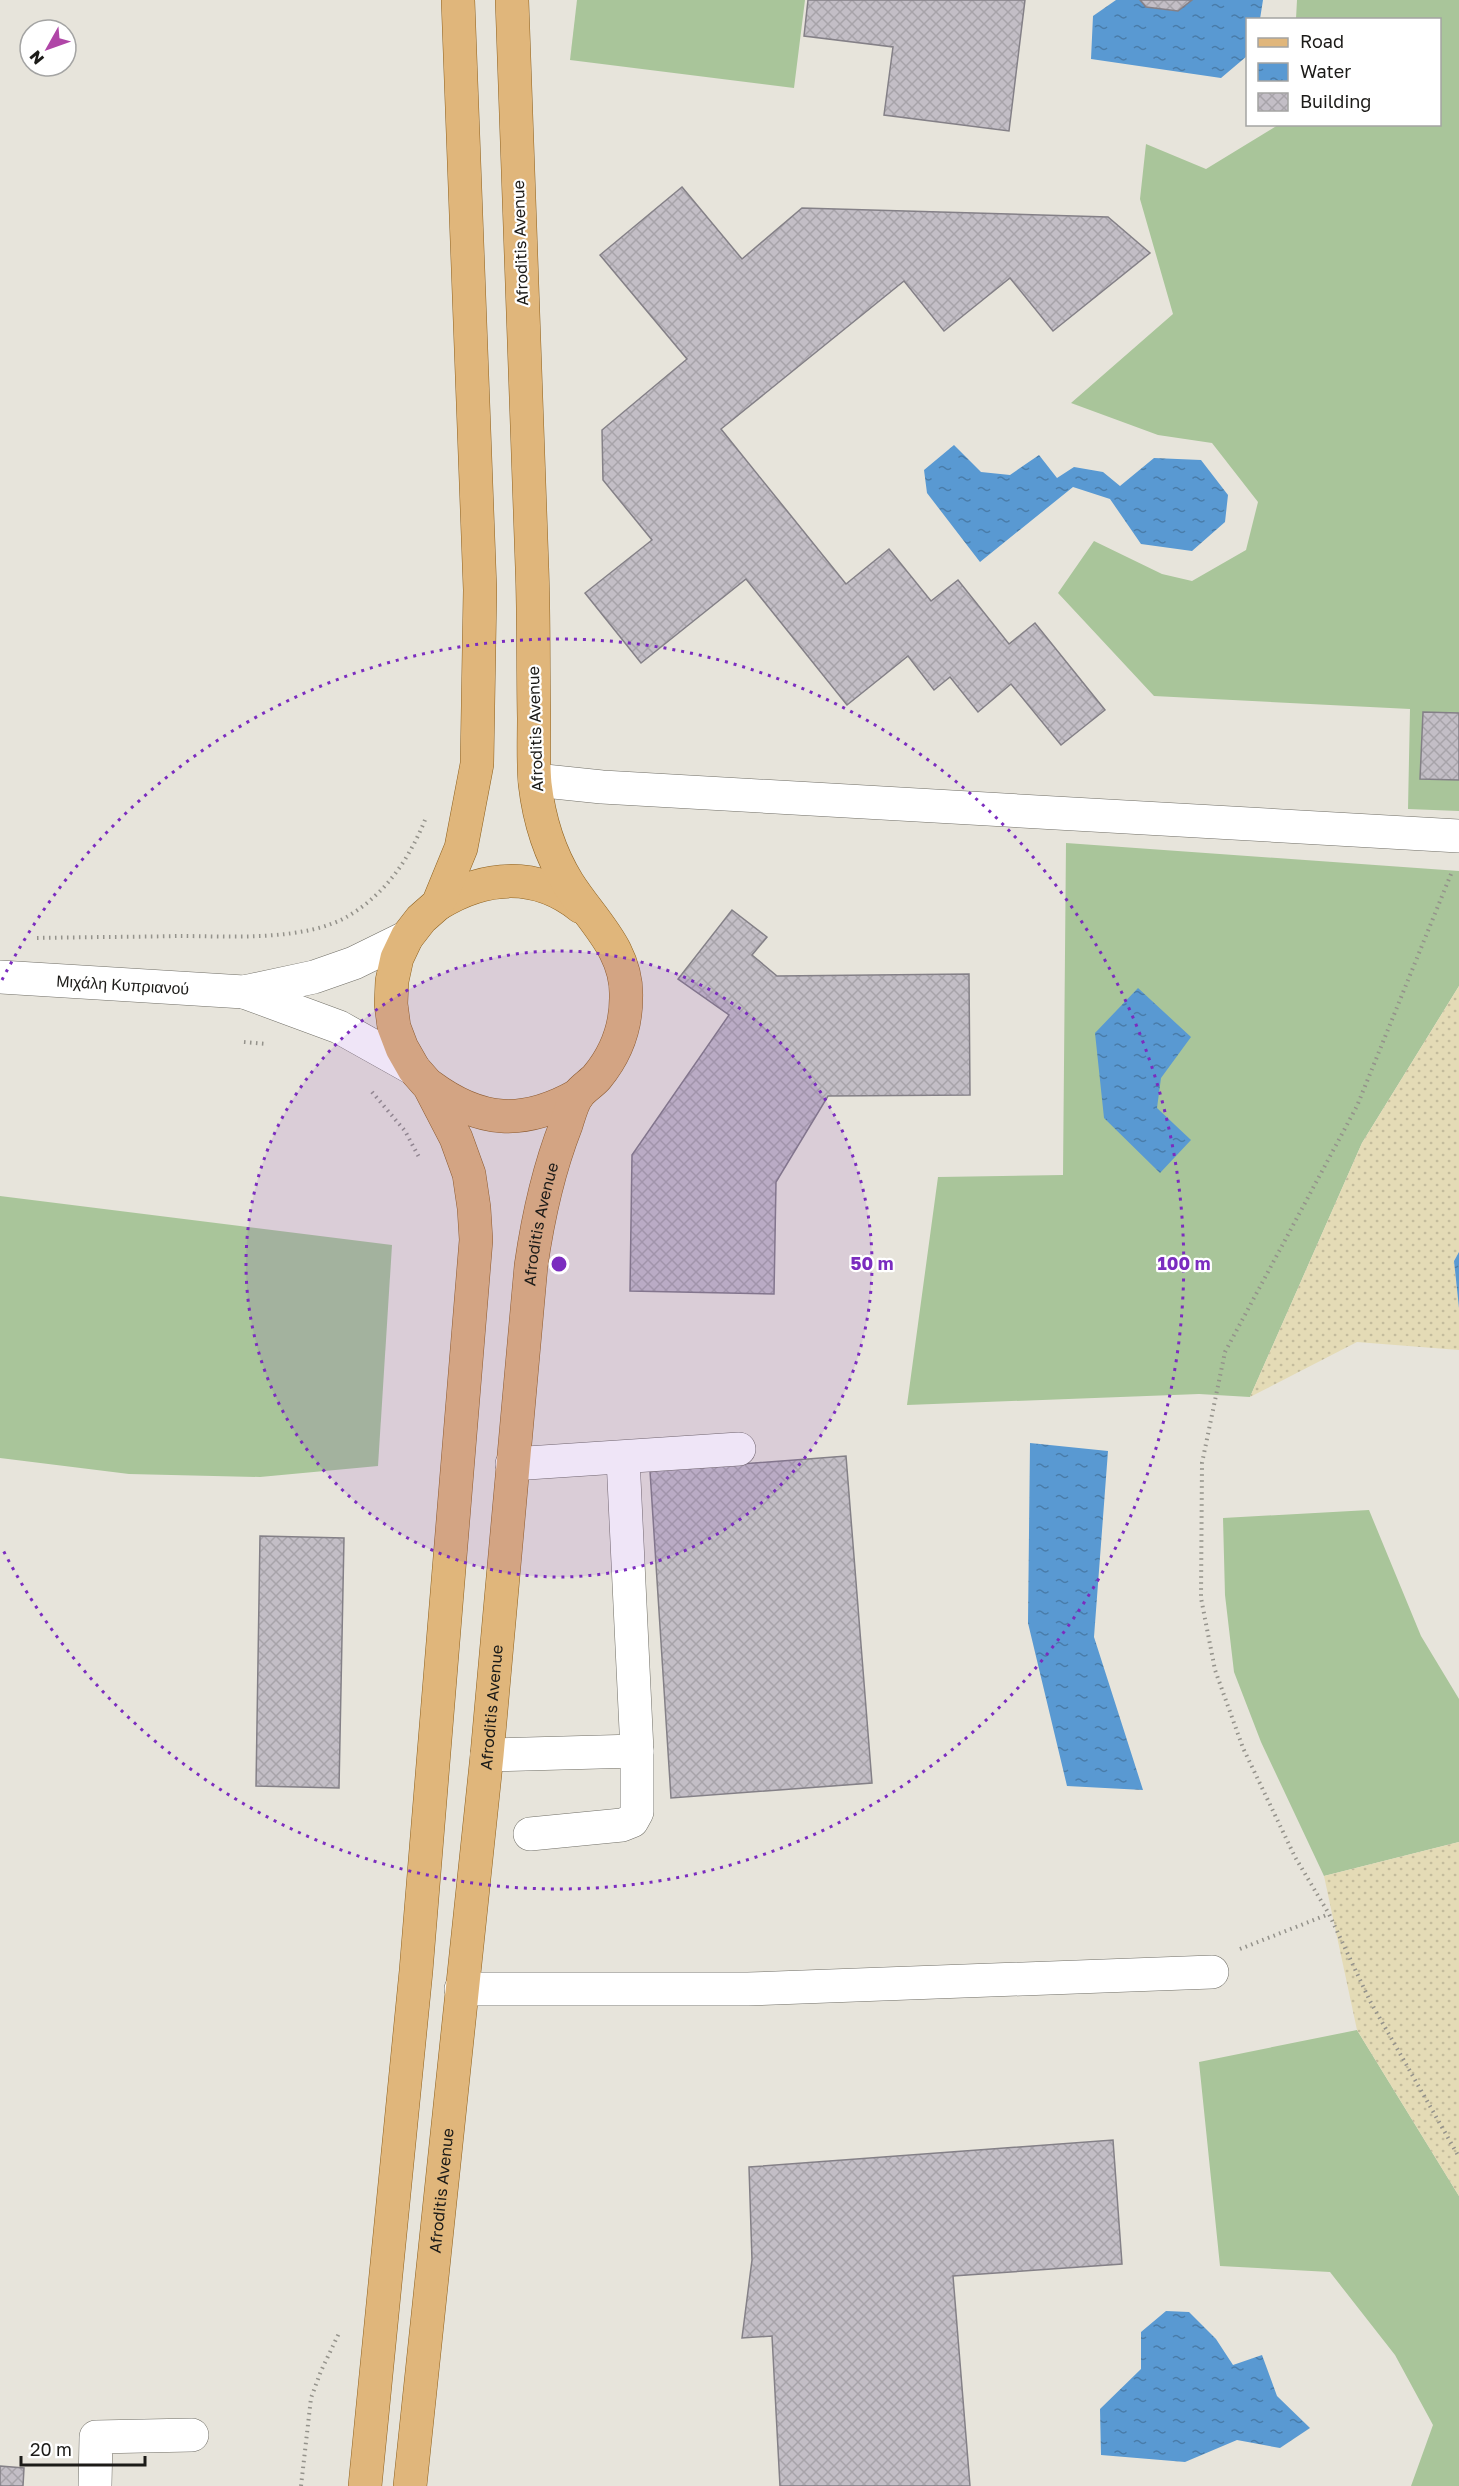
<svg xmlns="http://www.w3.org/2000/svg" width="1459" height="2486" viewBox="0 0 1459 2486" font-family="'Golos Text',sans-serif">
	<defs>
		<pattern id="sand-dots" width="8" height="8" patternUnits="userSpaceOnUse" patternTransform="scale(1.5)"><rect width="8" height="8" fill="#e4dbb6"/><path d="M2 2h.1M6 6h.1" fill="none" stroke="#c3bb9c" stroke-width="1.8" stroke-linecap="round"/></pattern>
		<pattern id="water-ripples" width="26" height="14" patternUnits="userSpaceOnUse" patternTransform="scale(1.5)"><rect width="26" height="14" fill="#5999d2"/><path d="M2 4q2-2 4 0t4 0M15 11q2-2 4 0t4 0" fill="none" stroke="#497ca9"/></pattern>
		<pattern id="building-cross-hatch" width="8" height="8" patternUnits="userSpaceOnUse" patternTransform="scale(1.5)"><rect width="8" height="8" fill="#c3bec6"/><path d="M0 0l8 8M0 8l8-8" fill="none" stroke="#a7a3a9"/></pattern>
	</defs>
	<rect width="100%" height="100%" fill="#e7e4db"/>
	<g fill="#a9c59a">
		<polygon points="577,0 805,0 794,88 570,60"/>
		<polygon points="1297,0 1459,0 1459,811 1408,809 1410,709 1154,696 1058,593 1094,541 1162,574 1192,581 1246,550 1258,502 1212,443 1158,435 1071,403 1173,314 1140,199 1146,144 1206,169 1278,125 1440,124 1440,20 1296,19"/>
		<polygon points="1066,843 1459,871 1459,986 1362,1143 1250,1397 1199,1394 907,1405 938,1177 1063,1175"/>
		<polygon points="0,1196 392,1245 378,1466 260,1477 129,1474 0,1458"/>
		<polygon points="1369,1510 1421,1636 1459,1699 1459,1842 1324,1876 1261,1742 1234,1672 1225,1595 1223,1518"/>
		<polygon points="1357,2030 1459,2196 1459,2486 1411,2486 1433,2425 1395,2355 1330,2272 1220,2266 1199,2062"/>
	</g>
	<g fill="url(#sand-dots)">
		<polygon points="1459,986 1459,1252 1454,1261 1459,1308 1459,1350 1357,1342 1250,1397 1362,1143"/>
		<polygon points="1459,1842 1459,2196 1357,2030 1324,1876"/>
	</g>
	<g fill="url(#water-ripples)">
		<polygon points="1116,0 1140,0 1146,7 1178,11 1192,0 1263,0 1260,19 1248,20 1247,56 1221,78 1091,59 1093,16"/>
		<polygon points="954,445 981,472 1010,475 1039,455 1057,478 1074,467 1103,472 1120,486 1154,458 1201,460 1228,495 1225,522 1192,551 1141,544 1110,499 1073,487 980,562 927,493 924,470"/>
		<polygon points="1138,988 1191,1037 1161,1078 1157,1108 1191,1140 1160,1173 1104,1118 1095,1033"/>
		<polygon points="1459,1252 1459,1308 1454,1261"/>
		<polygon points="1030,1443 1108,1451 1094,1637 1143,1790 1067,1786 1028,1623"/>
		<polygon points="1166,2311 1189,2312 1216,2339 1233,2365 1262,2355 1277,2396 1310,2428 1280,2448 1237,2440 1185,2462 1101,2455 1100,2409 1141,2369 1141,2332"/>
	</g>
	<g fill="url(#building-cross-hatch)" stroke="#848087" stroke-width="1.5">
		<polygon points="808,0 1025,0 1009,131 884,115 893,47 804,36"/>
		<polygon points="1140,0 1192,0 1178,11 1146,7"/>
		<polygon points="682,187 742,259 802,208 1108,217 1150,253 1053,331 1010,278 944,331 904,281 721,429 846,584 889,549 931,601 958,580 1009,644 1035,623 1105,710 1061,745 1011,684 978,712 950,677 934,690 908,656 847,705 746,579 641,663 585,593 652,540 603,480 602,430 687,359 600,255"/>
		<polygon points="1423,712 1459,713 1459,780 1420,779"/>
		<polygon points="732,910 767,937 752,955 777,976 969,974 970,1095 828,1096 776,1182 774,1294 630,1291 632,1155 729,1015 678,979"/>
		<polygon points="846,1456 872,1783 671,1798 650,1471"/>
		<polygon points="260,1536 344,1538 339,1788 256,1786"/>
		<polygon points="1113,2140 1122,2264 953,2276 970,2486 780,2486 772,2336 742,2338 752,2260 749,2167"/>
		<polygon points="0,2466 24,2468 23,2486 0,2486"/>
	</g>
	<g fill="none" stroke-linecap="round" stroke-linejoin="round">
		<g stroke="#706e66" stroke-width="34">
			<g id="minor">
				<polyline points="535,780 602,787 1459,836"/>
				<path id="s1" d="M0 977 244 992 314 977 354 963 407 937"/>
				<polyline points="244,992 339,1027 414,1069"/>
				<polyline points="512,1464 739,1449"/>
				<polyline points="487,1755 637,1751"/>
				<polyline points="530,1834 622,1825 632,1821 637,1812 637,1751 623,1458"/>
				<polyline points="461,1989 748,1989 1212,1972"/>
				<polyline points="95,2486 96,2437 192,2435"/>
			</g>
		</g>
		<g stroke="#8e611f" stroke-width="34">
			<g id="major">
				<path d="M438 904C485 875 536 871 581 907"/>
				<path d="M430 1086C480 1123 523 1126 578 1095"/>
				<polyline points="365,2486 416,1971 476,1240 474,1208 469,1174 456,1138 429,1086 414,1069 402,1048 394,1027 391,1004 392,981 397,958 407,937 421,919 438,904 461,848 477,764 480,590 458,0"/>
				<path id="s2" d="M410 2486 487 1755 531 1266C538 1217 548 1171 566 1125 569 1116 572 1103 578 1095 583 1088 592 1083 597 1077 616 1054 626 1027 626 998 628 950 592 921 568 883 550 854 539 819 535 784 533 763 534 740 534 718 533 668 534 617 532 567 526 378 519 189 512 0"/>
			</g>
		</g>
		<g stroke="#94928b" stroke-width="4" stroke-dasharray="1.5 4.5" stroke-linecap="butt">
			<polyline points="1451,874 1357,1106 1225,1352 1202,1463 1201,1598 1215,1670 1243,1748 1295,1857 1329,1914 1370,2001 1459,2157"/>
			<path d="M37 938C84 937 131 937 179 936 229 936 306 942 350 915 386 893 409 859 425 820"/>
			<polyline points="244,1042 267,1044"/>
			<polyline points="372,1092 405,1131 420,1159"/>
			<polyline points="1240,1949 1329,1914"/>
			<polyline points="301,2486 311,2398 321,2371 340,2331"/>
		</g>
		<use href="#minor" stroke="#fff" stroke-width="33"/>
		<use href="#major" stroke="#e0b67b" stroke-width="33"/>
	</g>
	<circle cx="559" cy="1264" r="313" fill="#7b2cbf" fill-opacity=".12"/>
	<g fill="none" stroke="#7b2cbf" stroke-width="3" stroke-dasharray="3 6">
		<circle cx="559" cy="1264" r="313"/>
		<path d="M2 980A625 625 0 1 1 2 1548"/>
	</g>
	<g text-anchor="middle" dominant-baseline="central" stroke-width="4.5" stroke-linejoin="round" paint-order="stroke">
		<g font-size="16" fill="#1c1b18" stroke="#fff">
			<text transform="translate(520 243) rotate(-92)">Afroditis Avenue</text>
			<text transform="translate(535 729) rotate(-92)">Afroditis Avenue</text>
			<text stroke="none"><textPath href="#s1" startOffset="123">Μιχάλη Κυπριανού</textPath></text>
			<text stroke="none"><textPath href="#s2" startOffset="1269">Afroditis Avenue</textPath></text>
			<text stroke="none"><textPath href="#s2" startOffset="783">Afroditis Avenue</textPath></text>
			<text stroke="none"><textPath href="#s2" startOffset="297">Afroditis Avenue</textPath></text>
		</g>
	</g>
	<circle cx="559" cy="1264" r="9" fill="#7b2cbf" stroke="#fff" stroke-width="3"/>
	<g font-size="18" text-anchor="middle" font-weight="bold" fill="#7b2cbf" stroke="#fff" stroke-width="4.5" stroke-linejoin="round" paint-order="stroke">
		<text x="872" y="1270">50 m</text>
		<text x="1184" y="1270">100 m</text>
	</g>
	<rect x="1246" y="18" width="195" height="108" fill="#ffffff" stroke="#a4a4a3" stroke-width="1.5"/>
	<rect x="1258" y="38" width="30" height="9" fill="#e0b67b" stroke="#a4a4a3" stroke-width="1.5"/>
	<text x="1300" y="48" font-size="18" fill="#1c1b18">Road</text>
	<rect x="1258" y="63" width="30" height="18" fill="url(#water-ripples)" stroke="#a4a4a3" stroke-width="1.5"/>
	<text x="1300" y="78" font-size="18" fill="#1c1b18">Water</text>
	<rect x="1258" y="93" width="30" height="18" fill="url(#building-cross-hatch)" stroke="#a4a4a3" stroke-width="1.5"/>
	<text x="1300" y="108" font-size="18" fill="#1c1b18">Building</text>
	<g transform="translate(48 48) rotate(230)"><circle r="28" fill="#ffffff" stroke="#a4a4a3" stroke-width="1.5"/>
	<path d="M0-4.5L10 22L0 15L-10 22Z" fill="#b046a7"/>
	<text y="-9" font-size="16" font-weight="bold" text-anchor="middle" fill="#1c1b18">N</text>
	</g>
	<path d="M21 2456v9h124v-9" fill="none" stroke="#1c1b18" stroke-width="3"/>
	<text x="30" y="2456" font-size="18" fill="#1c1b18" stroke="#ffffff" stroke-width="4.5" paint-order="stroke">20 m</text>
</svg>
